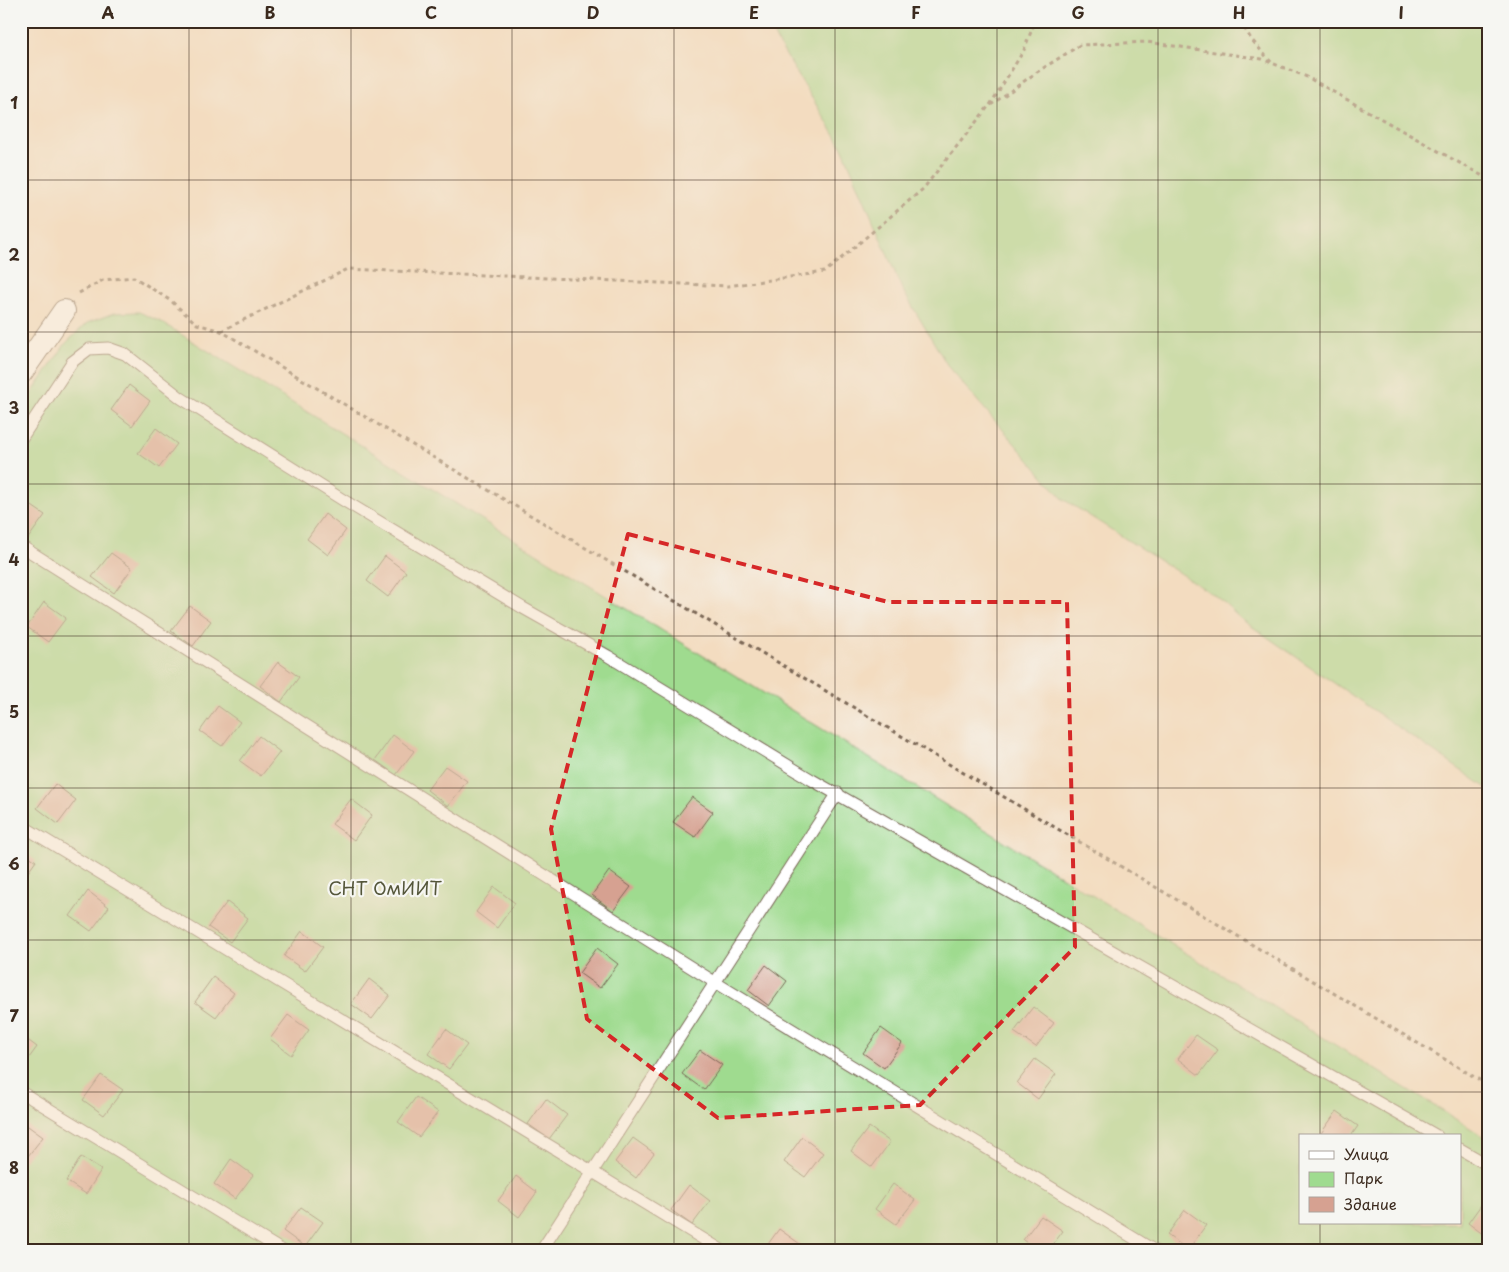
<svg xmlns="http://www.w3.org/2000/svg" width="1509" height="1272" viewBox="0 0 1509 1272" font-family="'Playpen Sans',sans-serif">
	<rect width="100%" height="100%" fill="#f6f6f2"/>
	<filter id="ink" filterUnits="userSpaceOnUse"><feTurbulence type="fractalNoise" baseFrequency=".02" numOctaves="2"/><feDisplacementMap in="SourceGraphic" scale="10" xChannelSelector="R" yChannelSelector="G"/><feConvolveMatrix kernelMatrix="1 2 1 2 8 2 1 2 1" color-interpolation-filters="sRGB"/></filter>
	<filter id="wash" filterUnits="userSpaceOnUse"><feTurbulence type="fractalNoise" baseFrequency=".0096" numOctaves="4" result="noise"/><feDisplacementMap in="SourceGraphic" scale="20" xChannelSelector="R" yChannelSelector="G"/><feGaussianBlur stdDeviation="1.12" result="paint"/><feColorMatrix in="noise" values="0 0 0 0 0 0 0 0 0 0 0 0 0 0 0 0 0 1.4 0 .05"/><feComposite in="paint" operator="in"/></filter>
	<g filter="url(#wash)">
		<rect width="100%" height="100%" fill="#f3dcc0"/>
		<g fill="#9fdb8f" stroke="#6d8256" fill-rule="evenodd">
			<polygon points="765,21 1488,21 1488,789 1241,619 1217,597 1063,499 949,368 902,289 842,147"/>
			<path d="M139 312 161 322 1488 1139V1251H21V409L66 343 87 323 114 313ZM1300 1136H1460V1223H1300Z"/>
		</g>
		<g id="blocks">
			<g fill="#d6a191">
				<polygon points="129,385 150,401 132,426 111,410"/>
				<polygon points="156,428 177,444 159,468 138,453"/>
				<polygon points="23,500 45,515 27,540 21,536 21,502"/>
				<polygon points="325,514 346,530 328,555 307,539"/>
				<polygon points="111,553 132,568 114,593 92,577"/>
				<polygon points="385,556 406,572 388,597 367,581"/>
				<polygon points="44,602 66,618 48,642 27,627"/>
				<polygon points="190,606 211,621 193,646 171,631"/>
				<polygon points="278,662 299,677 281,702 260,686"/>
				<polygon points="218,706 240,722 222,746 200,731"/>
				<polygon points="393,735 414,751 396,775 375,760"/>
				<polygon points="259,736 280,752 261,776 240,761"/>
				<polygon points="445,766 467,781 448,806 427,790"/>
				<polygon points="55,784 76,800 58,824 37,808"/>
				<polygon points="692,797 713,812 695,837 673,822"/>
				<polygon points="351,799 372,815 354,840 332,824"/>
				<polygon points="21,850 36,861 21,882"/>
				<polygon points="609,871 631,887 613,911 592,895"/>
				<polygon points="494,887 515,903 497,928 476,912"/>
				<polygon points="88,891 109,907 91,931 70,916"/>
				<polygon points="227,902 248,918 230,942 208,927"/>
				<polygon points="302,931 323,947 305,971 284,956"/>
				<polygon points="597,948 618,964 600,988 579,973"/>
				<polygon points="766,965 787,981 769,1006 748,990"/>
				<polygon points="213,977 234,993 216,1017 195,1002"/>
				<polygon points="369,979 390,995 372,1019 351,1004"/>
				<polygon points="1033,1007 1054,1023 1036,1047 1014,1032"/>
				<polygon points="288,1015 309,1030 291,1055 270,1039"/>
				<polygon points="881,1028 902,1043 884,1068 863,1053"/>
				<polygon points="446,1029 467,1045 449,1069 428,1054"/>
				<polygon points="21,1035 37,1047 21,1069"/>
				<polygon points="1196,1035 1218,1050 1199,1075 1178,1059"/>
				<polygon points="700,1050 722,1065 704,1090 682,1074"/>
				<polygon points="1035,1059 1056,1074 1038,1099 1017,1083"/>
				<polygon points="101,1075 123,1090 104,1115 83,1100"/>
				<polygon points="416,1097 438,1112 419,1137 398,1122"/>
				<polygon points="546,1099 567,1115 549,1139 528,1124"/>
				<polygon points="1337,1111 1358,1126 1351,1136 1319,1136"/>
				<polygon points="21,1121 43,1137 24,1161 21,1159"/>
				<polygon points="869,1127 890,1142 872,1167 851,1151"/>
				<polygon points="802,1137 823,1153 805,1177 784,1162"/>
				<polygon points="633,1138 654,1153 636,1178 615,1162"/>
				<polygon points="81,1157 101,1170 86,1194 66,1181"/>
				<polygon points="231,1159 253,1175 235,1199 214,1184"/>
				<polygon points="516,1176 537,1192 519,1217 498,1201"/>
				<polygon points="893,1184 915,1200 896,1224 875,1209"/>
				<polygon points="689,1185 710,1201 692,1225 671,1210"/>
				<polygon points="1486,1198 1488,1200 1488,1238 1468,1223"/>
				<polygon points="301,1207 323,1222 305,1247 283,1231"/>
				<polygon points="1185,1210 1206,1225 1188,1250 1167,1235"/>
				<polygon points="1041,1216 1063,1231 1048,1251 1038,1251 1023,1240"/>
				<polygon points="779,1229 800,1244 796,1251 763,1251"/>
			</g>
		</g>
	</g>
	<g filter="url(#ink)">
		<use href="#blocks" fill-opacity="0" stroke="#7b6857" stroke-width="1"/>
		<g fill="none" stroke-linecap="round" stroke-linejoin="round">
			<g stroke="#7b6857" stroke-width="13">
				<g id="service">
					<polyline points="21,439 72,362 89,349 108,348 125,354 181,398 343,500 523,608 608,656 812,780 1437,1136"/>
					<polyline points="21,546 716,983 1155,1251"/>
					<polyline points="21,825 723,1251"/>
					<polyline points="21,1092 283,1251"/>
					<polyline points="1460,1149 1488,1165"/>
					<polyline points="541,1251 838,793"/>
				</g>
			</g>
			<g stroke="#7b6857" stroke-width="24">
				<polyline id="minor" points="21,373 64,311"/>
			</g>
			<g stroke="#7b6857" stroke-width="3" stroke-dasharray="4 4" stroke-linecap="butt">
				<polyline points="1240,21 1251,39 1271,62"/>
				<polyline points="990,105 1024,50 1035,21"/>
				<polyline points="79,293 103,280 134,277 171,301 197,324 221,331 1488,1085"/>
				<polyline points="221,331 348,269 728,286 825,272 923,189 988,107 1037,72 1080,45 1147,42 1262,59 1307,77 1488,179"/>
			</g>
			<use href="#service" stroke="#fff" stroke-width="11"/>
			<use href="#minor" stroke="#fff" stroke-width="22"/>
		</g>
	</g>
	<path d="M0 0H1509V1272H0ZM628 534 888 602H1067L1075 947 920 1105 718 1118 587 1019 551 829Z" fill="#f3dcc0" fill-opacity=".55" fill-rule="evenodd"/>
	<path fill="none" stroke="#d62828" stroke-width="4" stroke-dasharray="10 6" stroke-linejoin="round" d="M628 534 888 602H1067L1075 947 920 1105 718 1118 587 1019 551 829Z"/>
	<path fill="none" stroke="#3b2a1e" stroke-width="1" stroke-opacity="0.55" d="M189 21V1251M351 21V1251M512 21V1251M674 21V1251M835 21V1251M997 21V1251M1158 21V1251M1320 21V1136M21 180H1488M21 332H1488M21 484H1488M21 636H1488M21 788H1488M21 940H1488M21 1092H1488M1320 1223V1251"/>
	<g text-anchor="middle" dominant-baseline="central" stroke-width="4.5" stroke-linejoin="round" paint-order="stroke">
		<g font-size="18" fill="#54563a" stroke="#f6f6f2">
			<text x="385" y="887">СНТ ОмИИТ</text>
		</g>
	</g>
	<rect width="1509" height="1272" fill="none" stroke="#f6f6f2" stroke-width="55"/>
	<rect x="1299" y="1134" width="162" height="90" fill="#f6f6f2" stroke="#aba49d"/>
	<rect x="1309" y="1151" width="25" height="8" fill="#ffffff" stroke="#aba49d"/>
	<text x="1344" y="1160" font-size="15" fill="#3b2a1e">Улица</text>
	<rect x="1309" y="1172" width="25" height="15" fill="#9fdb8f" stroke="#aba49d"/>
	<text x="1344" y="1184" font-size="15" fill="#3b2a1e">Парк</text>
	<rect x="1309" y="1197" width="25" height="15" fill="#d6a191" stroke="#aba49d"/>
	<text x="1344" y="1210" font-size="15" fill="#3b2a1e">Здание</text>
	<rect x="28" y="28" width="1454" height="1216" fill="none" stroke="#3b2a1e" stroke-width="2"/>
	<g font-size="16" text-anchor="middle" font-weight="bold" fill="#3b2a1e">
		<text x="108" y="19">A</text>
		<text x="270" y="19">B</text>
		<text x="431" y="19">C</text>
		<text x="593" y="19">D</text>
		<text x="754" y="19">E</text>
		<text x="916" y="19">F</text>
		<text x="1078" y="19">G</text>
		<text x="1239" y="19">H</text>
		<text x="1401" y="19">I</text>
		<text x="14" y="109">1</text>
		<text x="14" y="261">2</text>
		<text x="14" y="414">3</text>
		<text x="14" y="566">4</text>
		<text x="14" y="718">5</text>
		<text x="14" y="870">6</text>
		<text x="14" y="1022">7</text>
		<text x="14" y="1174">8</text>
	</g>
</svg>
